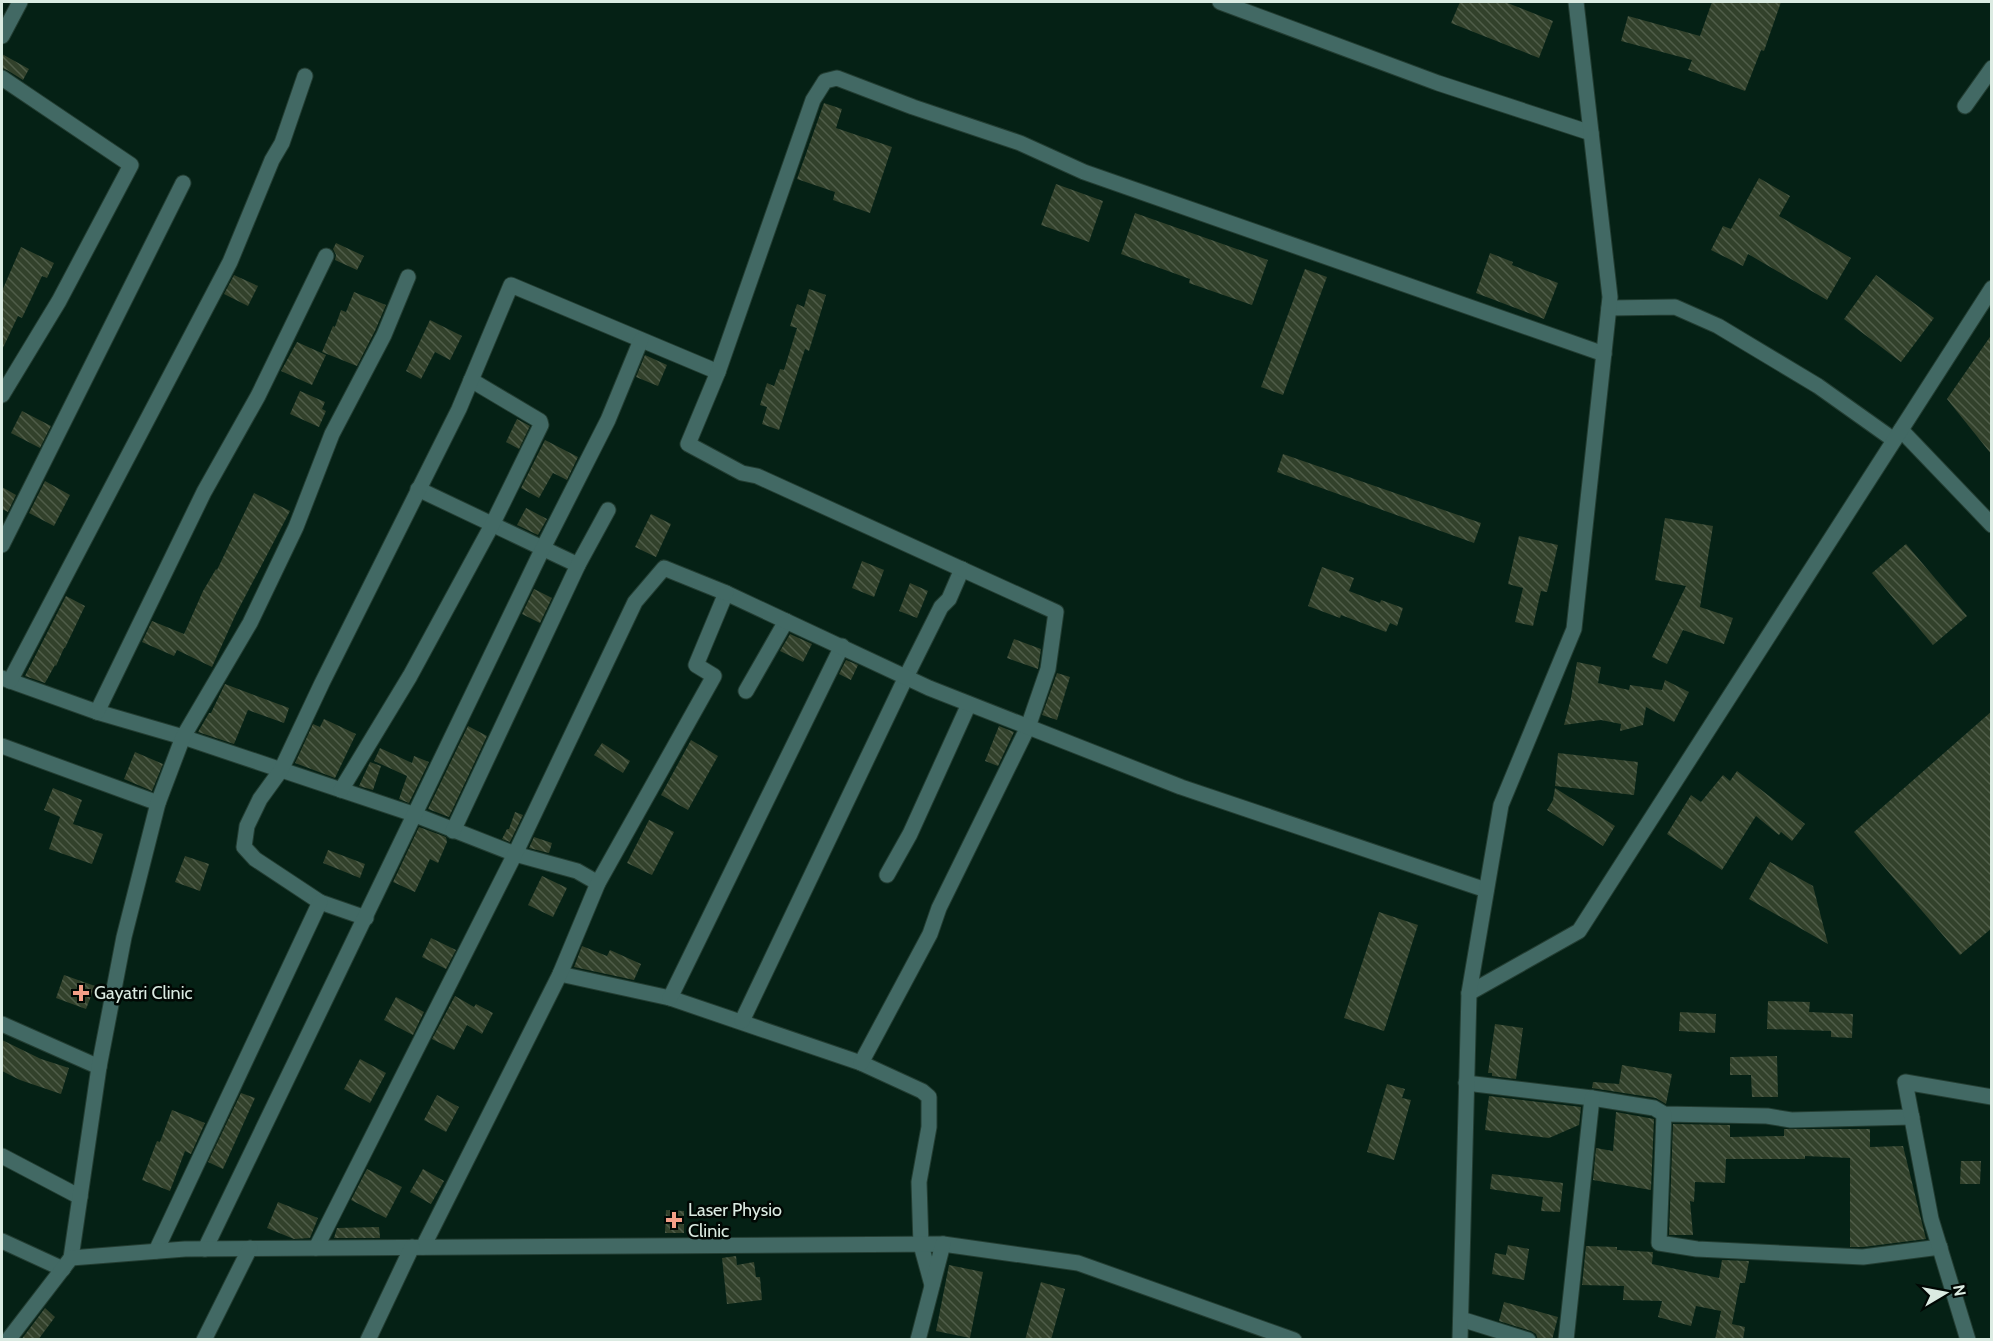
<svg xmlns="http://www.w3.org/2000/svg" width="1993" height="1341" viewBox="0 0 1993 1341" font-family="Cabin,sans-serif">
	<defs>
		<pattern id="building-back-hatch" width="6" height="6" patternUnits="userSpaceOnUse" patternTransform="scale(1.5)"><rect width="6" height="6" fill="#32412b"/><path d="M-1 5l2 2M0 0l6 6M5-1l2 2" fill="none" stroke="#4f5d49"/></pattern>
	</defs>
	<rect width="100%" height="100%" fill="#052115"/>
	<g fill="url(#building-back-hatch)">
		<polygon points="1460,2 1505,2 1553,21 1539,58 1451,23"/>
		<polygon points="1712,2 1781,2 1764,51 1761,50 1745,91 1688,70 1692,60 1621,41 1628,16 1700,36"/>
		<polygon points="2,54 29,69 23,80 7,70 2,68"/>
		<polygon points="824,103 842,109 836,128 892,147 870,213 833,200 835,192 797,179"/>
		<polygon points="1759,178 1790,196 1779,216 1851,258 1827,300 1748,254 1743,266 1711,250 1723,226 1731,229"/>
		<polygon points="1056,184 1103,201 1089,242 1041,225"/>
		<polygon points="1135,213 1268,260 1252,305 1189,283 1190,279 1121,254"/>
		<polygon points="336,243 364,256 357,270 335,260 336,255 333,249"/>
		<polygon points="21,247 54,263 47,278 42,276 22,318 18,316 2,350 2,291"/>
		<polygon points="1490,253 1513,262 1512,265 1558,283 1544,319 1476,293"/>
		<polygon points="1305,269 1327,277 1283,395 1261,387"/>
		<polygon points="234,275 258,286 248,306 224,294"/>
		<polygon points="1876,275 1934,318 1901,362 1844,319"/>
		<polygon points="809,289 826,295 809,351 805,349 779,430 762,424 767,407 760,405 767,383 774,386 780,369 784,370 797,328 790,326 797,304 804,307"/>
		<polygon points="354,292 386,305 375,331 357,366 322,352 333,326 335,327 341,310 346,312"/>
		<polygon points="430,320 462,336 450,360 435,352 421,379 406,371"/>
		<polygon points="1992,334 1992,455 1947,399"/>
		<polygon points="297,342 326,355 312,385 281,371"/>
		<polygon points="645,355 667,365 658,386 636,377"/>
		<polygon points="300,391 325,402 322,409 326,411 319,427 290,414"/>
		<polygon points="22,411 51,426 40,448 11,433"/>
		<polygon points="517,419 530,426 519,449 506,442"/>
		<polygon points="545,440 578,457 567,480 553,473 539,498 521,488"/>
		<polygon points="1283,454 1481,523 1474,543 1277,472"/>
		<polygon points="45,481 70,495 54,526 29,513"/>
		<polygon points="2,487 16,495 8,512 2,509"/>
		<polygon points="254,493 290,511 236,614 212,667 177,650 174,656 142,642 152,621 184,634 203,591 216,569 217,570"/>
		<polygon points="526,508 547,519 538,535 517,525"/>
		<polygon points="651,514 671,524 656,557 635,547"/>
		<polygon points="1665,518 1713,526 1700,607 1733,618 1724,644 1683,630 1667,664 1652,657 1686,586 1655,580"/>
		<polygon points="1519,536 1558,545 1547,592 1541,591 1533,626 1515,622 1523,588 1508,584"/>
		<polygon points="1906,544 1967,616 1933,645 1872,573"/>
		<polygon points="862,561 884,570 874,597 852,588"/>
		<polygon points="1322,567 1354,578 1349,591 1380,603 1381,600 1403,608 1397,626 1390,623 1386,632 1341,615 1340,618 1308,606"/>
		<polygon points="910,583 928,591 917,618 899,611"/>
		<polygon points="534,589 552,598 540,623 522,614"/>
		<polygon points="66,596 85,606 65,648 64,648 56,666 55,665 45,683 25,676"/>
		<polygon points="790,634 812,644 803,662 780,651"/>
		<polygon points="1014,639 1041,649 1038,669 1007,658"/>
		<polygon points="846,660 858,665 851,680 839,674"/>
		<polygon points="1577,662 1601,667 1598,683 1629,690 1630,685 1662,690 1665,680 1689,692 1674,722 1646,707 1643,725 1620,731 1621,724 1601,720 1564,725 1571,698"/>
		<polygon points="1057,673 1070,677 1057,720 1042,715"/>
		<polygon points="225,684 289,708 284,723 248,710 234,744 198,732 209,713 211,713"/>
		<polygon points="1992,711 1992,928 1960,955 1854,832"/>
		<polygon points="324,719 356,734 335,778 295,763 313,724 320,727"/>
		<polygon points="468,726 487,736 449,817 428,809"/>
		<polygon points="999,726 1014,732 998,766 985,761"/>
		<polygon points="691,740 718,756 688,810 661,795"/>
		<polygon points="602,743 630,761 623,773 594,755"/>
		<polygon points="380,748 412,763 414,756 429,762 409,803 399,799 407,776 374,761"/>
		<polygon points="135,752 163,764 152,791 124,779"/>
		<polygon points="1558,753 1638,762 1634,795 1555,786"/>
		<polygon points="370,762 381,766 373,790 359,786"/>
		<polygon points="1737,771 1805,824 1792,841 1781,832 1779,835 1756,816 1722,870 1667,834 1691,795 1701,802 1723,775 1730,781"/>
		<polygon points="53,788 82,800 73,824 103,834 92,864 49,849 60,817 44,810"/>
		<polygon points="1555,788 1615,826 1603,846 1547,810 1553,800"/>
		<polygon points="515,812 523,815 510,842 502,839 507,829 509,829"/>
		<polygon points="649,820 674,832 652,875 627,863"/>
		<polygon points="419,827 446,837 447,842 438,863 430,859 415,892 393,882"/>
		<polygon points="534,837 552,843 549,853 529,848"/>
		<polygon points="328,850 365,864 360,878 323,863"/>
		<polygon points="185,856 209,864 200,891 175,882"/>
		<polygon points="1770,862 1813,886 1828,944 1749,899"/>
		<polygon points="542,876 567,888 553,917 528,905"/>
		<polygon points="1379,912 1418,925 1384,1031 1344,1018"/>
		<polygon points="431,938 456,950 446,969 422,957"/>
		<polygon points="582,946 607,956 610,950 641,964 634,980 574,967"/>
		<polygon points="64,975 95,986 86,1009 56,998"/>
		<polygon points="455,996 474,1007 476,1004 493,1013 482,1034 467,1025 454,1050 432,1039"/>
		<polygon points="396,997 424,1012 413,1035 384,1020"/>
		<polygon points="1768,1001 1810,1002 1809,1012 1853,1014 1852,1038 1831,1037 1831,1031 1767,1029"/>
		<polygon points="1680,1012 1716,1014 1715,1033 1679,1031"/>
		<polygon points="1495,1024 1523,1028 1516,1079 1492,1076 1492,1073 1488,1073"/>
		<polygon points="2,1040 41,1059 69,1068 61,1094 20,1080 2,1071"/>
		<polygon points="1777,1056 1778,1097 1752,1097 1751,1075 1730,1075 1730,1057"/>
		<polygon points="360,1059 386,1073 370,1103 344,1089"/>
		<polygon points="1622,1065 1672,1074 1666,1104 1656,1098 1592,1088 1593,1082 1619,1084"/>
		<polygon points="1387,1084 1405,1089 1402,1098 1411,1100 1394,1160 1367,1152"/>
		<polygon points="241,1093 255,1098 223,1169 208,1162"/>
		<polygon points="437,1095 459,1107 446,1132 424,1120"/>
		<polygon points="1489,1096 1581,1107 1579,1125 1549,1138 1485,1130"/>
		<polygon points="172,1110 205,1123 191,1154 185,1151 170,1191 142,1180 157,1141 160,1142"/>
		<polygon points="1616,1112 1654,1119 1651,1190 1593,1180 1596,1148 1613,1151"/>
		<polygon points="1673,1124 1730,1125 1730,1137 1784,1136 1784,1129 1870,1129 1870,1147 1903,1146 1926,1239 1863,1247 1850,1247 1850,1158 1805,1156 1805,1159 1726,1159 1725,1183 1695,1182 1694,1202 1690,1201 1693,1235 1669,1235"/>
		<polygon points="1961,1161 1981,1161 1980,1184 1960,1184"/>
		<polygon points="367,1169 402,1187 386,1218 351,1200"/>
		<polygon points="423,1169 444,1181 431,1204 410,1192"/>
		<polygon points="1492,1174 1563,1183 1560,1212 1541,1211 1543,1197 1490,1189"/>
		<polygon points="278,1202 318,1218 310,1238 294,1239 267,1228"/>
		<polygon points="666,1210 684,1211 684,1233 665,1233"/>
		<polygon points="379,1227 380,1238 334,1238 337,1228"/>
		<polygon points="1508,1245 1529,1249 1524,1280 1492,1274 1495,1253 1506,1255"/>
		<polygon points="1586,1246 1617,1247 1617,1250 1653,1252 1652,1264 1719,1278 1722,1260 1749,1261 1745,1283 1740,1283 1732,1324 1745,1327 1743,1340 1715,1340 1721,1311 1696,1306 1691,1326 1658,1317 1662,1301 1623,1300 1624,1286 1582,1285"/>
		<polygon points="736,1256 737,1265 754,1262 756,1277 760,1277 762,1300 727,1304 722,1258"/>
		<polygon points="949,1265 983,1272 970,1338 936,1331"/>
		<polygon points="1041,1282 1065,1289 1051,1340 1025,1340"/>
		<polygon points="1504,1302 1558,1317 1552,1340 1538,1340 1536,1334 1531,1331 1499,1321"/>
		<polygon points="45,1308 55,1317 38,1340 21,1340"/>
	</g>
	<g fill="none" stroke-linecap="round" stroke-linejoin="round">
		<g stroke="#233d32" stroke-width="17">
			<g id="minor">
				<polyline points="1220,2 1438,83 1591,133"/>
				<polyline points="2,36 20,2"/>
				<polyline points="2,78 131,165 59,301 2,395"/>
				<polyline points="1965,106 1992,68"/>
				<polyline points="1609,308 1675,307 1718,326 1818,386 1894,440"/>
				<polyline points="1901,430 1992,525"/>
				<polyline points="418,489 578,565"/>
				<polyline points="2,545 183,183"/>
				<polyline points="2,678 97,712 183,737 413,814 515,854 577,871 598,883"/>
				<polyline points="10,681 230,262 272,160 282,143 305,76"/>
				<polyline points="746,691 786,621"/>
				<polyline points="97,712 204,492 258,396 326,256"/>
				<polyline points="2,746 158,803"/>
				<polyline points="341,790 410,676 492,525 541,425 540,421 471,380"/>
				<polyline points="453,831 578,565 608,510"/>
				<polyline points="887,875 910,834 969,704"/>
				<polyline points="366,918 320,902 255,859 244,847 247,826 260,799 281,770 322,683 459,409 511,285 718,372"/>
				<polyline points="560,974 670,998 861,1063 922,1091 929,1097 929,1127 919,1182 921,1245 932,1285"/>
				<polyline points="1469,993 1579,931 1992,288"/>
				<polyline points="670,998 842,646"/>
				<polyline points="742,1021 906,677 941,607 949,599 962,569"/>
				<polyline points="2,1024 99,1067"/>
				<polyline points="861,1063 930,934 939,908 1028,727 1048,669 1056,612 757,476 742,473 688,444 718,372 813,100 825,81 837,78 913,107 1020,143 1084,172 1604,354"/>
				<polyline points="1466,1083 1592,1098 1654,1108 1664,1114 1767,1116 1791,1120 1912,1117"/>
				<polyline points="1664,1114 1659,1243 1697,1249 1863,1257 1940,1247"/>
				<polyline points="2,1156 80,1197"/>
				<polyline points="2,1241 63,1269"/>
				<polyline points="423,1247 560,974 598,883 714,676 696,665 726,593 929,688 1181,787 1486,890"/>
				<polyline points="316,1248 515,854 635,602 664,568 726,593"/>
				<polyline points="205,1249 542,550 608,420 641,340"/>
				<polyline points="156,1251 320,902"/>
				<polyline points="71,1258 99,1067 124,937 158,803 183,737 250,623 296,527 332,434 384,335 408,277"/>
				<polyline points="1461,1319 1528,1340"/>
				<polyline points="8,1340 71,1258 185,1249 943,1244 1078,1263 1294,1340"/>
				<polyline points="204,1340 250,1248"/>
				<polyline points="368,1340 412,1247"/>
				<polyline points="918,1340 943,1244"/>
				<polyline points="1460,1340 1469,993 1501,805 1574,629 1610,297 1576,2"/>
				<polyline points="1566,1340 1592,1098"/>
				<polyline points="1968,1340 1931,1219 1905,1082 1992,1097"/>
			</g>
		</g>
		<use href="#minor" stroke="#426964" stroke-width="15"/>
	</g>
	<g fill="#f49e87" stroke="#010804" stroke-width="2">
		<path d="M78 984h6v6h6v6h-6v6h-6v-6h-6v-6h6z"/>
		<path d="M671 1211h6v6h6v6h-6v6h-6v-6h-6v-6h6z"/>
	</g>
	<g text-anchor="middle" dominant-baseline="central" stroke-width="5" stroke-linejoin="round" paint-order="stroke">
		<g font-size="18" fill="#dbebe2" stroke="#010804" text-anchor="start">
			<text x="94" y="993">Gayatri Clinic</text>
			<text x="688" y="1210">Laser Physio<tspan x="688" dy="21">Clinic</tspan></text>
		</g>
	</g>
	<rect width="1993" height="1341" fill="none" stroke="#dbebe2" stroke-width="6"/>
	<g transform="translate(1945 1293) rotate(80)" stroke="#010804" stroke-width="4.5" paint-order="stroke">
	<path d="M0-4.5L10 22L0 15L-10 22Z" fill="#dbebe2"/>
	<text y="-9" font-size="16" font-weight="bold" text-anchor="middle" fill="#dbebe2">N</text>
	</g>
</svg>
